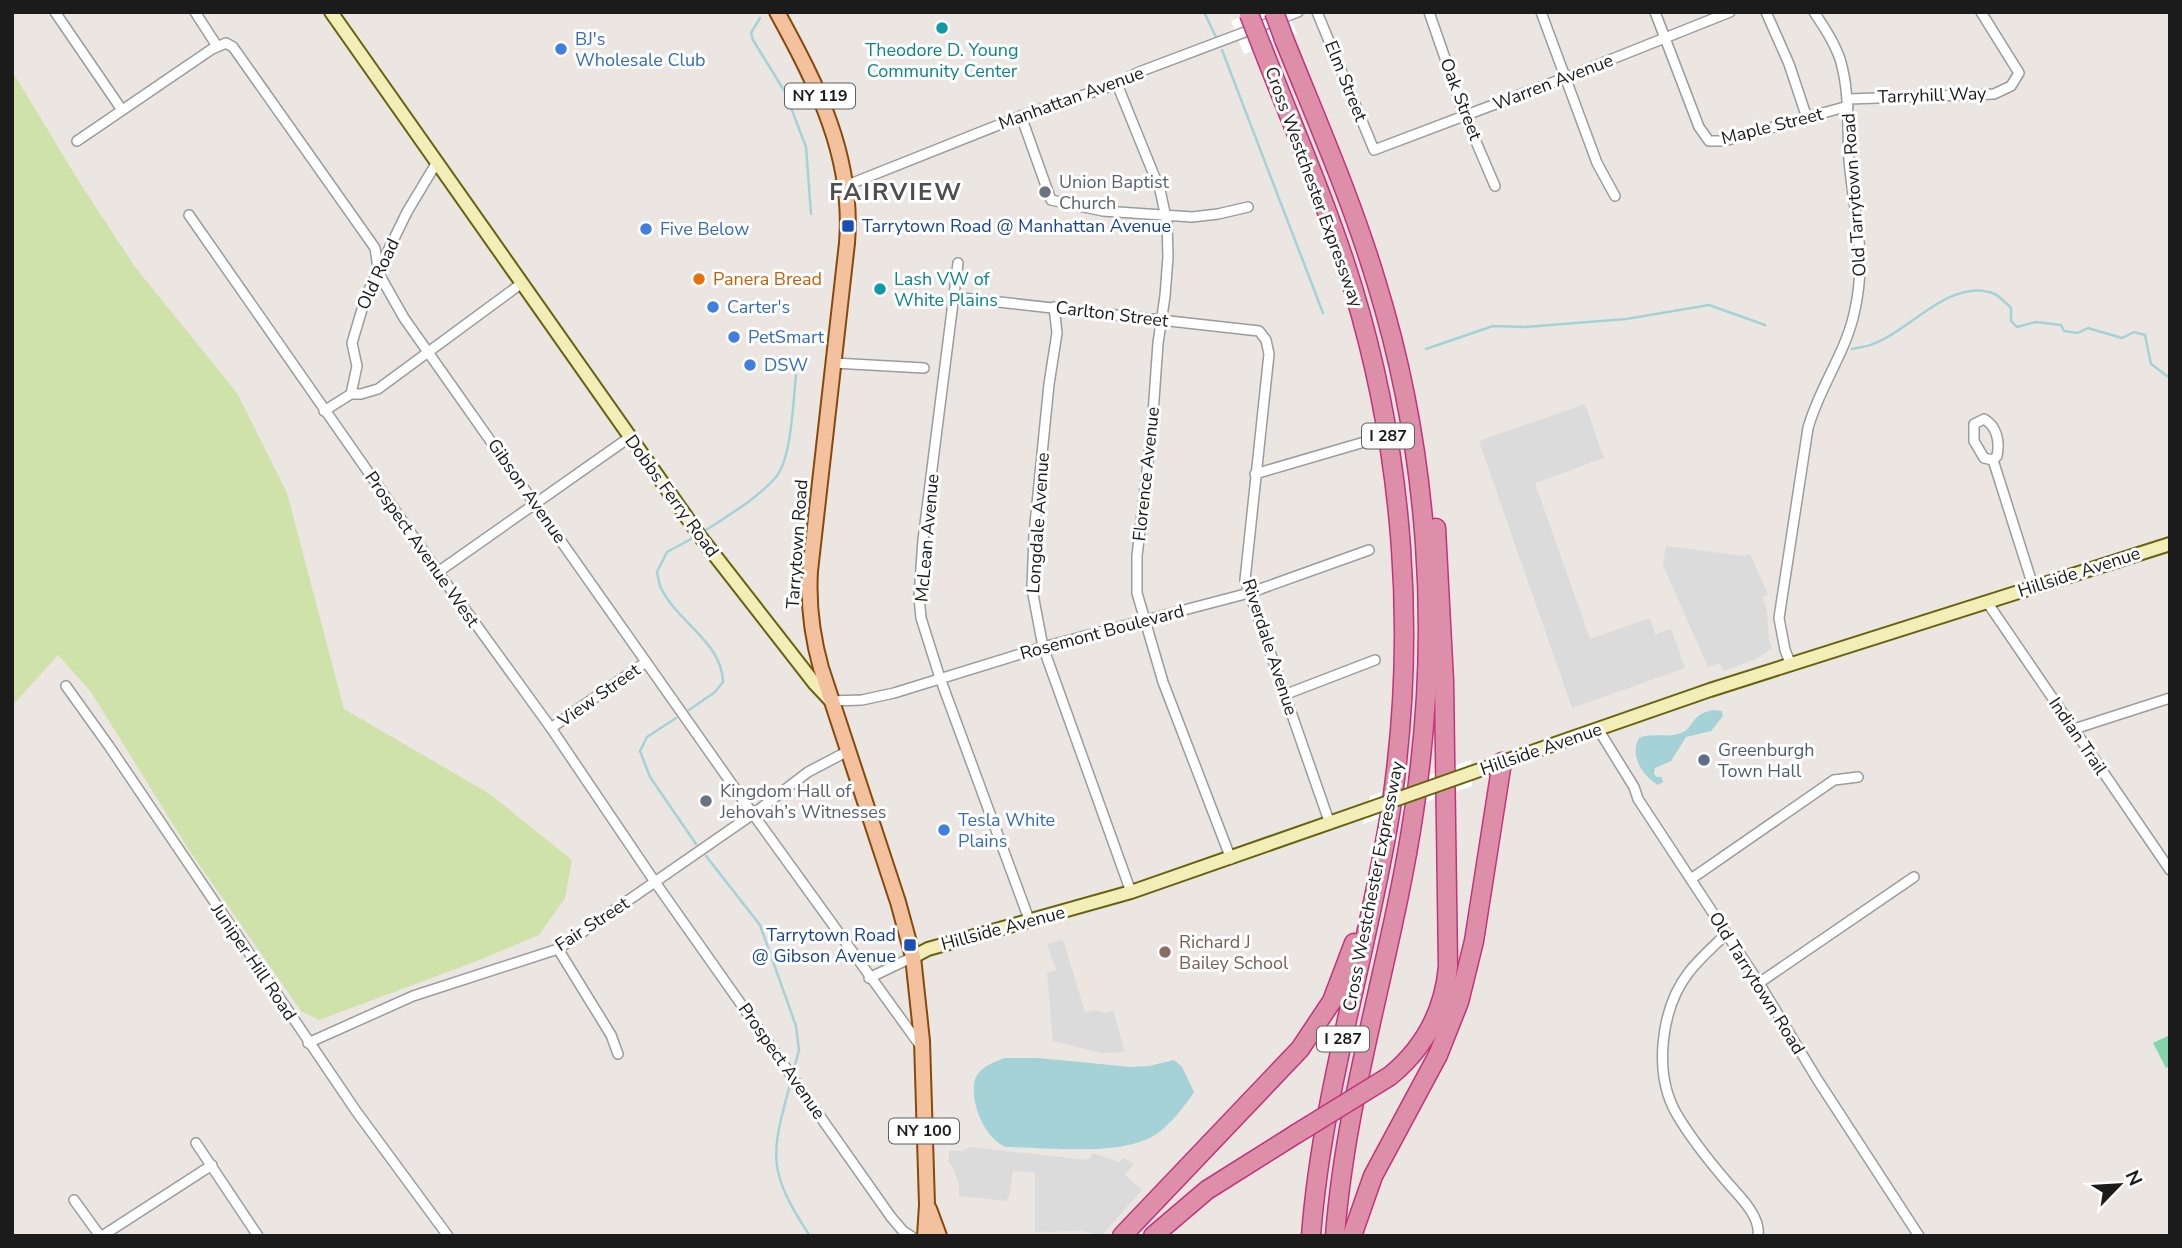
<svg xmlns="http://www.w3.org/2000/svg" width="2182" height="1248" viewBox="0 0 2182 1248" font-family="'Nunito Sans',sans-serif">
	<rect width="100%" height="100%" fill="#ebe6e1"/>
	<polygon fill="#cee2aa" points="12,71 80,183 135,267 237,393 287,493 344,709 490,794 572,860 565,898 539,935 477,961 319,1020 301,1011 189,850 91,692 58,655 12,706"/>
	<polygon fill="#84d5a9" points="2170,1035 2170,1066 2166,1068 2153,1043"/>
	<g fill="#dbdbdb">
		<polygon points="1585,404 1604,458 1535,483 1590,639 1650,618 1655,634 1671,629 1685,668 1572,708 1479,441"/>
		<polygon points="1666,546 1744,556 1750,554 1768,594 1762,597 1767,611 1769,641 1772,648 1756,659 1723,671 1720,663 1708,667 1663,565"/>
		<polygon points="1063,940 1085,1012 1095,1010 1106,1013 1113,1010 1125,1052 1102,1053 1053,1041 1047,973 1056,970 1047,944"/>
		<polygon points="970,1147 1088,1160 1093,1153 1119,1162 1124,1158 1134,1164 1125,1175 1142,1190 1101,1236 1083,1231 1035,1232 1035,1172 1013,1171 1009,1197 1005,1201 959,1196 959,1185 953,1167 949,1163 949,1151 962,1151"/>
	</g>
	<g fill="#a4d2d6">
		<path d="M1713 710 1722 711 1723 716 1711 731 1686 737 1671 761 1655 768 1654 774 1657 777H1662L1663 782 1658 785C1643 776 1629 756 1639 738 1653 732 1671 739 1683 732 1696 725 1690 715 1713 710Z"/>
		<path d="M1005 1058H1038L1131 1067 1149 1066 1174 1060 1182 1067 1194 1092C1186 1105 1168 1127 1155 1135 1120 1157 1046 1147 1006 1147 985 1139 969 1102 975 1080 979 1067 994 1062 1005 1058Z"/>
	</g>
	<g fill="#fff">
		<polygon points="1253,12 1288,12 1297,34 1244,54 1231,21"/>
		<polygon points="1471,760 1472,786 1363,824 1370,796"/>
	</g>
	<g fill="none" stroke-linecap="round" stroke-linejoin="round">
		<g stroke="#a4d2d6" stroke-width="2.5">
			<polyline points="1204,12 1216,37"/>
			<polyline points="760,18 751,33 753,40 785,92 806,147 811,214"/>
			<polyline points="1222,50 1323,313"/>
			<polyline points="1426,349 1493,326 1525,327 1626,319 1709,305 1765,325"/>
			<path d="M1852 349C1859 347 1867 347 1873 344 1908 332 1947 281 1989 292 1997 293 2005 302 2011 308V321L2017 327 2036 322 2061 325 2064 331 2078 333 2088 328 2122 338 2134 332 2145 335 2151 364 2170 378"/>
			<path d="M706 530C729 515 758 498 776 477 792 457 793 401 796 375"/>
			<path d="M689 710 715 692 723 682C722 642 677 622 661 588 659 584 658 577 657 572L667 552 693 538"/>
			<polyline points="676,718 647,737 640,751 650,777 696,844"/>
			<polyline points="706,856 760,925 796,1026 799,1050 794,1069"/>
			<path d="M791 1081C771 1154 766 1170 810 1236"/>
		</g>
		<g stroke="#9c9c9c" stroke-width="12">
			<g id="street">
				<polyline points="55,12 122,110"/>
				<polyline points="195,12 217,46"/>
				<polyline points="1317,12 1374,150 1567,77 1730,12"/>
				<polyline points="1429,12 1465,116 1495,186"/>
				<polyline points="1541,12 1597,163 1615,196"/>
				<polyline points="1655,12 1699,127 1709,141 1724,141 1848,106"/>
				<polyline points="1766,12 1789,64 1807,118"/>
				<polyline points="1117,84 1160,190 1167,222 1168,257 1165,296 1158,343 1152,428 1137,556 1137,593 1163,682 1231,859"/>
				<polyline points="1848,99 1994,94 2011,86 2019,73 1981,12"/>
				<polyline points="1021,116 1051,200 1103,211 1192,217 1218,214 1248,207"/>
				<polyline points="77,141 212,49 226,43 233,47 375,248 379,274 404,318 753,814 922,1048"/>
				<polyline points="845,186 1021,116 1117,84 1139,72 1298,12"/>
				<polyline points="189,215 438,572 551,728 655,882 891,1217 903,1231 911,1236"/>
				<polyline points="958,263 923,540 919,597 921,618 940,678 1030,922"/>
				<polyline points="954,297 1259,331 1266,340 1269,354 1245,580 1330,824"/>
				<polyline points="1054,307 1057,333 1049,384 1034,534 1032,589 1043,647 1131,892"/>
				<polyline points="834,363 924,368"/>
				<polyline points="351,394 357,366 352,343 366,296 407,212 437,162"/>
				<polyline points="324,411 351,394 361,394 378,389 522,283"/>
				<path d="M1984 419C1997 426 2000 442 1997 456L1993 460 1984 458 1974 441V424Z"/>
				<polyline points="1993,460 2033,586"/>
				<polyline points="1255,474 1361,443"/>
				<polyline points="438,572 630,437"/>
				<polyline points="1987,602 2170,870"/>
				<path d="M1791 665 1785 650 1779 618 1808 428C1819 388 1845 354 1854 314 1868 254 1854 218 1849 160 1847 126 1850 92 1840 59 1834 42 1824 27 1814 12"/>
				<polyline points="66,686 109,746 356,1111 448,1236"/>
				<polyline points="1284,695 1375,660"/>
				<polyline points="831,701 862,700 894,693 1043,647 1249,593 1369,550"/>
				<polyline points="551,728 646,662"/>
				<polyline points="1598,729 1634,787 1638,799 1759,983 1817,1079 1919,1236"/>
				<polyline points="2074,729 2170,698"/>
				<polyline points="1691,879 1834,780 1858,777"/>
				<path d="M1726 934C1714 946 1700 958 1689 972 1661 1008 1653 1072 1676 1113 1690 1137 1709 1161 1727 1182 1739 1196 1761 1216 1758 1236"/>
				<polyline points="558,949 611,1035 618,1054"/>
				<polyline points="869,978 913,957"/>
				<polyline points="1759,983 1914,877"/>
				<polyline points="308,1043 413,996 558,949 753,814 808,772 848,751"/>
				<polyline points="196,1143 258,1236"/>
				<polyline points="74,1200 100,1236"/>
				<polyline points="102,1236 212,1165"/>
			</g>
		</g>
		<g stroke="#66620d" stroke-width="16">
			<g id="secondary">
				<polyline points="331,12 702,539 815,684 830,700"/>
				<polyline points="1471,773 1710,690 2170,544"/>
				<polyline points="913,957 928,949 1131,892 1366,810"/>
			</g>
		</g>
		<g stroke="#854a0c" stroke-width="18">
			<g id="primary">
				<path d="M777 12C817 85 854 157 847 243L810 571C808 605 812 636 821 668L898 902 913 957 922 1041 927 1205 925 1236"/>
				<polyline points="929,1209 939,1236"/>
			</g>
		</g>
		<g stroke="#c5327c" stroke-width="21">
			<g id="highway">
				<path d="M1284 39C1316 119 1351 198 1376 281 1429 452 1441 635 1414 811 1393 954 1346 1092 1335 1236"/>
				<path d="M1262 47C1293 127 1328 206 1353 288 1404 456 1417 635 1391 808 1368 952 1322 1091 1311 1236"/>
				<path d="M1390 1076C1424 1048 1444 1011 1448 967L1444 681 1436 528"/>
				<polyline points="1122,1236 1300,1049 1332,1001 1354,943"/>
				<polyline points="1153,1236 1207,1190 1296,1134"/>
				<polyline points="1352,1236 1373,1176 1438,1055 1459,1002 1474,941 1502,762"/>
			</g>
		</g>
		<use href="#street" stroke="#fff" stroke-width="9"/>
		<use href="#secondary" stroke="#f3edb7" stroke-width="12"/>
		<use href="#primary" stroke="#f3c19e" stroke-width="14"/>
		<use href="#highway" stroke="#dd8ea9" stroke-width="18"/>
		<g stroke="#66620d" stroke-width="16" stroke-linecap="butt">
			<polyline id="secondary-bridge" points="1366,810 1471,773"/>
		</g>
		<g stroke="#c5327c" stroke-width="21" stroke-linecap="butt">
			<g id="highway-bridge">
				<polyline points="1274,12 1284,39"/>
				<polyline points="1249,14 1262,47"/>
				<polyline points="1296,1134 1390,1076"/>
			</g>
		</g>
		<use href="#secondary-bridge" stroke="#f3edb7" stroke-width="12"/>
		<use href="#highway-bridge" stroke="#dd8ea9" stroke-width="18"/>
	</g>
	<g fill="#0f9aa8" stroke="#fff" stroke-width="2.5">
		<circle cx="942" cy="28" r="7"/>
		<circle cx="880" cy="289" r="7"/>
	</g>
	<g fill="#3f7fe0" stroke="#fff" stroke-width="2.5">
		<circle cx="561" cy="49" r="7"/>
		<circle cx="646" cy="229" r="7"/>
		<circle cx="713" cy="307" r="7"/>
		<circle cx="734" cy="337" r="7"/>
		<circle cx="750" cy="365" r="7"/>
		<circle cx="944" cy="830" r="7"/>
	</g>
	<g fill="#6b7280" stroke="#fff" stroke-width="2.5">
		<circle cx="1045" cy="192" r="7"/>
		<circle cx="706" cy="801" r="7"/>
	</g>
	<g fill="#1a4fb4" stroke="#fff" stroke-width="2.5">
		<rect x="841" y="219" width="14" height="14" rx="3.5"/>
		<rect x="903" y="938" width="14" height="14" rx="3.5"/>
	</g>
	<circle fill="#e8710a" stroke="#fff" stroke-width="2.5" cx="699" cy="279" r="7"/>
	<circle fill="#5c6f8a" stroke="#fff" stroke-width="2.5" cx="1704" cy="760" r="7"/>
	<circle fill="#8d6e63" stroke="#fff" stroke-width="2.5" cx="1165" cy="952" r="7"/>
	<g text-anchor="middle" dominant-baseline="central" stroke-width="6" stroke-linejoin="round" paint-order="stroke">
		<g fill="#fff" stroke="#5f5f5f" stroke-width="2">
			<rect x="785" y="83.5" width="70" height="25" rx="5"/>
			<rect x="1362" y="423.5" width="52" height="25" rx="5"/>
			<rect x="1317" y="1026.5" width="52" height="25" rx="5"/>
			<rect x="889" y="1118.5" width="70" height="25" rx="5"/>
		</g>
		<g font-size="16" font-weight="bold" fill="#1b1b1b">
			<text x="820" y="96">NY 119</text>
			<text x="1388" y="436">I 287</text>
			<text x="1343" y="1039">I 287</text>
			<text x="924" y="1131">NY 100</text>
		</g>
		<g font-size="18" fill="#366cbe" stroke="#fff" text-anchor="start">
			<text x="575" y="39">BJ's<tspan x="575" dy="21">Wholesale Club</tspan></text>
			<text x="660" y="229">Five Below</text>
			<text x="727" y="307">Carter's</text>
			<text x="748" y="337">PetSmart</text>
			<text x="764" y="365">DSW</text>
			<text x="958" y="820">Tesla White<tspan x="958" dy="21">Plains</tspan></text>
		</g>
		<g font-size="18" fill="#0d838f" stroke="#fff">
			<text x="942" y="50">Theodore D. Young<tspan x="942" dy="21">Community Center</tspan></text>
			<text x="894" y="279" text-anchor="start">Lash VW of<tspan x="894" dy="21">White Plains</tspan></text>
		</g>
		<g font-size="18" fill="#1b1b1b" stroke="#fff">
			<text transform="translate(1346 81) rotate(68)">Elm Street</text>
			<text transform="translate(1553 82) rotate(-21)">Warren Avenue</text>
			<text transform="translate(1932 95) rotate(-2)">Tarryhill Way</text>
			<text transform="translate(1071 98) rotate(-20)">Manhattan Avenue</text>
			<text transform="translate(1461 99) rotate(69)">Oak Street</text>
			<text transform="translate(1772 126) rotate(-14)">Maple Street</text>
			<text transform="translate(1314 187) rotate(70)">Cross Westchester Expressway</text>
			<text transform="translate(1854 195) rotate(-94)">Old Tarrytown Road</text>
			<text transform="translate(378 274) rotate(-65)">Old Road</text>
			<text transform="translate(1112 314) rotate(7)">Carlton Street</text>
			<text transform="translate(1146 474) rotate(-84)">Florence Avenue</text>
			<text transform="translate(527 491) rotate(55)">Gibson Avenue</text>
			<text transform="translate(672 496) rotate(54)">Dobbs Ferry Road</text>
			<text transform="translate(1038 523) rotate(-86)">Longdale Avenue</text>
			<text transform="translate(927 538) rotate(-85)">McLean Avenue</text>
			<text transform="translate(797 544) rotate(-86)">Tarrytown Road</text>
			<text transform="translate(422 549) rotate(55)">Prospect Avenue West</text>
			<text transform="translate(2079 572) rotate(-18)">Hillside Avenue</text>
			<text transform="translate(1102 632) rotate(-15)">Rosemont Boulevard</text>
			<text transform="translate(1270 647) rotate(72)">Riverdale Avenue</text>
			<text transform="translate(599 695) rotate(-35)">View Street</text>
			<text transform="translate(2078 736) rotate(56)">Indian Trail</text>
			<text transform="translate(1541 749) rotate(-19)">Hillside Avenue</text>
			<text transform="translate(1373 886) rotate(-79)">Cross Westchester Expressway</text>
			<text transform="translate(592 924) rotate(-33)">Fair Street</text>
			<text transform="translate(1003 928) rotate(-15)">Hillside Avenue</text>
			<text transform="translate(254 962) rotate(56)">Juniper Hill Road</text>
			<text transform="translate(1757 983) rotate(58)">Old Tarrytown Road</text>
			<text transform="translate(782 1061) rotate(55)">Prospect Avenue</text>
		</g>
		<g font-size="18" fill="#5b616d" stroke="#fff" text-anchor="start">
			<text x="1059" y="182">Union Baptist<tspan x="1059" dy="21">Church</tspan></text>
			<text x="720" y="791">Kingdom Hall of<tspan x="720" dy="21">Jehovah’s Witnesses</tspan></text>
		</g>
		<g font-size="18" fill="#164399" stroke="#fff" text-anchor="start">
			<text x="862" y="226">Tarrytown Road @ Manhattan Avenue</text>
			<text x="896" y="935" text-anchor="end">Tarrytown Road<tspan x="896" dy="21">@ Gibson Avenue</tspan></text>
		</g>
		<g font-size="18" fill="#c56008" stroke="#fff" text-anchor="start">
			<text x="713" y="279">Panera Bread</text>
		</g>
		<g font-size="18" fill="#4e5e75" stroke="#fff" text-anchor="start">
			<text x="1718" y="750">Greenburgh<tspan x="1718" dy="21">Town Hall</tspan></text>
		</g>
		<g font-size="18" fill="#785e54" stroke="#fff" text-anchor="start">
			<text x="1179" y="942">Richard J<tspan x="1179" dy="21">Bailey School</tspan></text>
		</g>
		<g font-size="24" font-weight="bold" letter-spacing="2" fill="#4e4e4e" stroke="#fff">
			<text x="896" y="192">FAIRVIEW</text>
		</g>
	</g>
	<rect width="2182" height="1248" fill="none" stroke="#1b1b1b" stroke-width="28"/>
	<g transform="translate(2119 1185) rotate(65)" stroke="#ffffff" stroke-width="5" paint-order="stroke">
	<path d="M0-5L12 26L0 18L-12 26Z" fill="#1b1b1b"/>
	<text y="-10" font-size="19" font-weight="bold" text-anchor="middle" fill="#1b1b1b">N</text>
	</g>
</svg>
